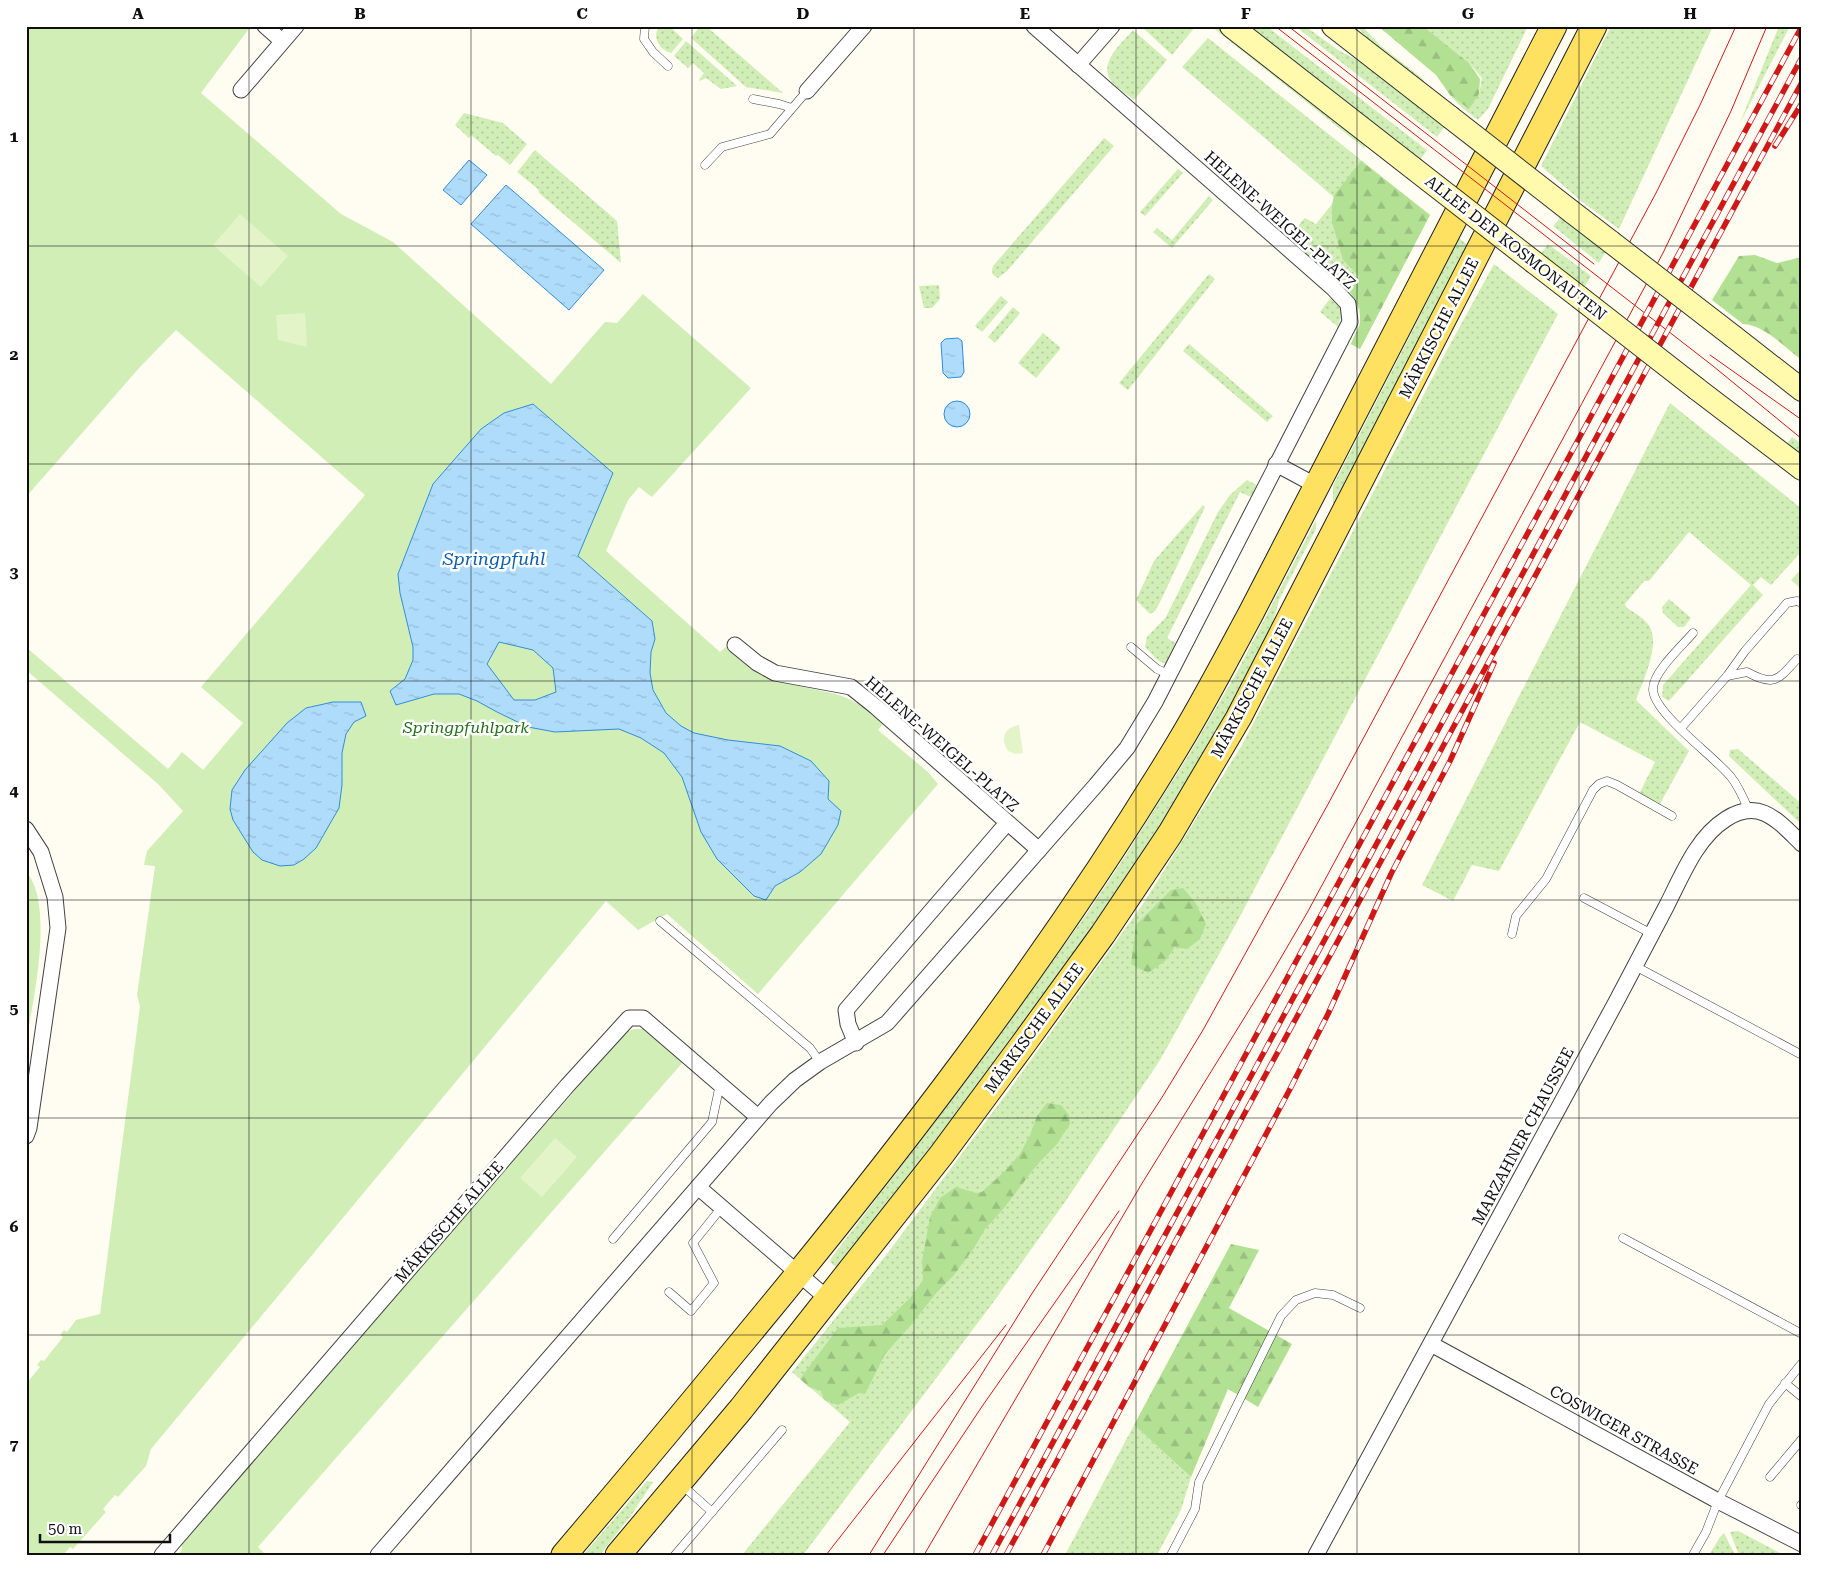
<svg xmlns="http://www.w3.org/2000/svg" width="1828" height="1581" viewBox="0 0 1828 1581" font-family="'Roboto Serif',serif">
	<defs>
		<pattern id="grass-dots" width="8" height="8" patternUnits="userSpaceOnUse" patternTransform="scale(1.25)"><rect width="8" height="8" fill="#d0eeb6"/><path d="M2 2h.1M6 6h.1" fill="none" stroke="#b1cb9b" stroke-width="1.8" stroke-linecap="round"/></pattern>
		<pattern id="forest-firs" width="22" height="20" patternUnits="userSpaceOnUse" patternTransform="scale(1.25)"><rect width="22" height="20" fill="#b2e194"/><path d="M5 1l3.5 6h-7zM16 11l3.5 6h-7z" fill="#98c07e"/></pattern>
		<pattern id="water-ripples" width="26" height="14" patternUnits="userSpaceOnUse" patternTransform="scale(1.25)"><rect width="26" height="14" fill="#b0dcfc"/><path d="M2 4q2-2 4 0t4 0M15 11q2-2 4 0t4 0" fill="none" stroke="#96bcd7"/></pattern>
	</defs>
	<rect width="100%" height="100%" fill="#fffdf1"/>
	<g fill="url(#grass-dots)">
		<path d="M659 26H669L683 39 671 53C659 50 652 37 659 26Z"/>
		<polygon points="700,26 706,26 783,93 746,87 691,38"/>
		<polygon points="1143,26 1194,26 1195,27 1172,55 1142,27"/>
		<polygon points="1211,26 1216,26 1367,144 1364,148"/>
		<polygon points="1246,26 1266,26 1427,150 1420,160"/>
		<polygon points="1295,26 1305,26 1338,50 1369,66 1445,126 1437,137"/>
		<polygon points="1356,26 1362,26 1381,46 1424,80 1421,84 1377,48"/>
		<polygon points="1423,26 1528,26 1488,109 1478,120 1460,106 1450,95 1469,108 1479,94 1482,78 1469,63"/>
		<polygon points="1611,26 1713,26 1619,229 1580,200 1541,166"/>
		<polygon points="1779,26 1790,26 1739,125"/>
		<path d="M1133 30 1167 60 1134 100C1127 94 1118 89 1112 82 1097 63 1122 43 1133 30Z"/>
		<path d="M1208 38 1430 215 1360 349 1351 344C1353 337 1359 329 1360 323 1364 293 1319 265 1299 247 1294 236 1295 227 1305 218L1316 224 1336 199 1182 67Z"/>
		<polygon points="686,41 737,86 721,89 706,78 700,81 699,80 704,73 693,63 688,68 674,56"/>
		<polygon points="464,113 503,123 527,144 510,165 498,155 496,156 471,135 469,138 455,125"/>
		<polygon points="1104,138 1114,146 1007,271 998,278 993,275 992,270 993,266"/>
		<polygon points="535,150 617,221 621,263 539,193 538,189 517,172"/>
		<polygon points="1178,169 1183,173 1145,216 1140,212"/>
		<polygon points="1209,196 1213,200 1172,248 1153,232 1157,228 1172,240"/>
		<polygon points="1561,217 1606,251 1599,263 1553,226"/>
		<polygon points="1459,238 1469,246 1335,504 1333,503 1333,486 1409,338"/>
		<polygon points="1548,244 1591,276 1584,288 1541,254"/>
		<polygon points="1494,264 1558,314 1237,922 1160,1060 1065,1202 992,1304 803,1555 742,1555 850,1422 792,1372 887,1254 1013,1085 1145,901 1242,745 1447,350"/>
		<polygon points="1209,274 1215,279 1128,390 1119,383"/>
		<polygon points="939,285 940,299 932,308 924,308 919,286"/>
		<polygon points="1001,296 1008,302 982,332 975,326"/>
		<polygon points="1331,297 1343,310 1338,327 1320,312"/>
		<polygon points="1013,307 1020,313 995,343 988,337"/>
		<polygon points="1043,333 1061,348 1036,378 1018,363"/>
		<polygon points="1189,344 1273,416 1267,422 1183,351"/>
		<path d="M1670 403 1802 509V551L1771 585 1761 577 1753 585 1763 595 1669 701 1662 697 1663 685 1751 585 1689 532 1649 581H1644L1625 604 1626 607C1633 612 1642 617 1648 624 1662 642 1643 681 1636 700L1689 751 1660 804 1639 794 1655 762 1580 722 1499 871 1472 865 1453 901 1422 885Z"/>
		<polygon points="1792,437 1802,444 1802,458 1786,445"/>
		<polygon points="1247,480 1257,485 1251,497 1240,492 1167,638 1177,644 1166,664 1159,661 1145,647 1147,637 1166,617 1218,512 1230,495"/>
		<polygon points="1203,505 1205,507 1160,602 1155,611 1150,614 1136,600 1154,561"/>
		<polygon points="1316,520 1316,529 1279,600 1270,634 1230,709 1158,830 1083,941 953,1120 845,1260 837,1267 833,1265 830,1261 832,1257 977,1067 1088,912 1122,861 1187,758 1237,672"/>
		<polygon points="1669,599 1691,618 1684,627 1678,627 1663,613 1662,607"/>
		<polygon points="1738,749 1802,804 1802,825 1731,758 1729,756 1730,750"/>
		<polygon points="1134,1425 1191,1477 1181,1510 1157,1555 1065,1555"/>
		<polygon points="647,1481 653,1482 632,1514 600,1555 583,1555"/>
		<polygon points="1738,1531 1742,1533 1784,1555 1740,1555 1738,1553 1730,1532"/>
		<polygon points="1724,1533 1735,1555 1709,1555 1720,1537"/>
	</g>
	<g fill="url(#forest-firs)">
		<polygon points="1378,26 1423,26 1469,63 1480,79 1479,94 1469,109 1450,95 1436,75"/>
		<polygon points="1361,161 1430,215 1360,349 1351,344 1360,324 1360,309 1349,290 1359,276 1343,260 1332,222 1332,205 1334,195"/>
		<path d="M1755 255 1777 263 1802 257V360C1785 348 1765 325 1743 324L1712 300 1739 256Z"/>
		<polygon points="1183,888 1195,902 1206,924 1200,939 1187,949 1175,947 1165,961 1148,973 1131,964 1136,925 1171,890"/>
		<polygon points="1047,1103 1061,1105 1069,1115 1070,1124 1057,1144 1036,1166 1004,1208 985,1229 974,1248 954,1275 937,1292 911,1325 885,1354 865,1394 859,1393 838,1405 824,1400 821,1391 809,1387 800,1379 838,1328 882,1325 910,1298 923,1280 922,1261 930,1217 940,1198 956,1187 976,1193 982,1192 1005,1171 1020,1154 1030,1135 1037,1116"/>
		<polygon points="1231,1244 1259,1250 1229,1308 1292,1344 1258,1407 1228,1389 1191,1477 1134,1425"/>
	</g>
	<g fill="#d0eeb6">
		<polygon points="26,26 251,26 201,93 341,214 393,242 551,384 605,322 617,323 643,294 751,388 652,497 639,487 628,500 606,551 720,652 727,646 755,670 772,680 836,694 847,698 860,705 883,724 878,730 929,773 938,784 758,994 667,914 638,930 606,901 151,1449 146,1466 118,1497 115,1495 103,1509 106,1512 73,1549 70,1547 63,1555 26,1555 26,1384 40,1367 37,1365 41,1360 44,1361 63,1337 60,1335 64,1330 67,1332 76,1320 100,1314 140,1006 137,995 155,866 144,865 147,851 183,811 158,784 26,670 26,647 168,769 182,752 203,770 243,723 201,687 365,495 176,330 140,367 26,497"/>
		<polygon points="1802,568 1802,590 1791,580"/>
		<path d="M26 872C55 903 33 1002 26 1042Z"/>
		<polygon points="634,1029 645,1029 684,1061 258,1547 266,1555 178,1555 182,1550 181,1542 626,1032"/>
	</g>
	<g fill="#e3f4c9">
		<polygon points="240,214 288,256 261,287 213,245"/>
		<polygon points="305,313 307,347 278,340 276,315"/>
		<path d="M1019 725 1023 753 1015 754 1008 751C1000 739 1004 727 1019 725Z"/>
		<polygon points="555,1138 577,1157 542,1197 520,1178"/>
	</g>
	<g fill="url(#water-ripples)" stroke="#308ddb" fill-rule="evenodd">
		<polygon points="469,160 487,175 461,205 443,190"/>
		<polygon points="506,185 604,270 569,310 471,224"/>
		<polygon points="958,338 962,341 964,372 961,377 948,378 943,373 941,343 945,339"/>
		<circle cx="957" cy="414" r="13"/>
		<path d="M533 404 613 473 578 556 652 621 655 639 651 652 650 673 653 690 666 713 681 726 694 733 728 740 780 746 811 761 829 781 828 799 841 811 838 825 821 854 800 872 775 886 766 900 754 896 717 859 701 832 682 777 664 753 641 738 619 729 555 732 528 727 497 712 477 701 459 694H434L396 705 390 691 405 679 413 660V647L400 593 398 574 433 484 481 429 504 413ZM499 642 533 650 553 668 556 692 535 700H514L487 664Z"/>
		<polygon points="333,702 361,702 366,716 354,722 346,734 342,753 342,785 339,808 316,848 304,859 294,865 280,866 262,860 253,852 233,820 230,809 232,790 245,770 287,723 306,708"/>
	</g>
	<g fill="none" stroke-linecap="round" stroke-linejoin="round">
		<g stroke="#424242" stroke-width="9">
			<g id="lane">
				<polyline points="645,26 644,39 653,52 668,66"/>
				<polyline points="753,99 779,104 792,108"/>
				<polyline points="705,165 722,147 770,134 807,91"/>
				<path d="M1693 633C1682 646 1653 672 1653 689 1653 713 1714 756 1731 777 1739 787 1744 799 1749 811"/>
				<polyline points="1131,647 1157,669 1168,674"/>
				<path d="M1727 676 1747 672C1774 687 1778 680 1797 659"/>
				<polyline points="1681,728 1727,676 1745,651 1787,603 1797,601 1802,603"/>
				<polyline points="1584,898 1652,934"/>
				<polyline points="660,921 810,1048 820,1062"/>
				<polyline points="1512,934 1516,916 1546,879 1593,790 1599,784 1607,781 1617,785 1672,816"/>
				<polyline points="1635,966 1802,1055"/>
				<polyline points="1623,1238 1802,1334"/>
				<polyline points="613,1239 712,1122 720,1084"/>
				<polyline points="669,1292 691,1311 714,1283 693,1243 722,1207"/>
				<polyline points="1785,1383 1802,1397"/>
				<polyline points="1770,1477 1802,1439"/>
				<polyline points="682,1485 712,1512"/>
				<polyline points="1801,1505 1802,1504"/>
				<polyline points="675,1555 782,1430"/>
				<polyline points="1171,1555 1195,1509 1199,1482 1281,1316 1296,1300 1315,1293 1333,1295 1360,1308"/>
				<polyline points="1693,1555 1706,1532 1718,1501 1769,1404 1802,1363"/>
			</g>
		</g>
		<g stroke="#424242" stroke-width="17">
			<g id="street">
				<polyline points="265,26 282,41"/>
				<polyline points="1078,65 1112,26"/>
				<polyline points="241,90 296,26"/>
				<polyline points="807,91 864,26"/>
				<polyline points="1276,464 1317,486"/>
				<polyline points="735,645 757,663 775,673 851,687 876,707 1039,850"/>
				<polyline points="26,829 41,852 55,897 58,928 29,1128 26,1136"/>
				<polyline points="856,1043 848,1024 846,1010 1007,823"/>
				<polyline points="698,1187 828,1299"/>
				<polyline points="1431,1344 1718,1501 1802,1544"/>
				<polyline points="162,1555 567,1086 629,1018 643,1018 758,1117"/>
				<polyline points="378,1555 771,1103 795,1080 820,1062 887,1023 1096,785 1127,748 1155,702 1350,322 1348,304 1333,288 1034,26"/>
				<path d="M1316 1555C1416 1371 1516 1186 1616 1002 1633 970 1649 939 1666 907 1682 876 1696 838 1726 819 1760 797 1779 822 1802 844"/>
			</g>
		</g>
		<g stroke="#313131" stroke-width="24">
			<g id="secondary">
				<polyline points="1231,26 1413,168"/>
				<polyline points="1333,26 1450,117"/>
				<polyline points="1572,212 1611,242"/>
				<polyline points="1535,263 1579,297"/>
				<polyline points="1734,337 1802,390"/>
				<polyline points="1697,389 1802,469"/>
			</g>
		</g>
		<g stroke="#202020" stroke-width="27">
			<g id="primary">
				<path d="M564 1555C621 1488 677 1421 733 1353 892 1162 1044 965 1173 753 1201 708 1225 661 1250 615L1554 26"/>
				<polyline points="618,1555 741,1409 942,1154 1024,1043 1103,934 1170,834 1239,717 1594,26"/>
			</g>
		</g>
		<use href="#lane" stroke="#fff" stroke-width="8"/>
		<use href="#street" stroke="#fff" stroke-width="15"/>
		<use href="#secondary" stroke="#fffaac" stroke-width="22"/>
		<use href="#primary" stroke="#ffe161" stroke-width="25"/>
		<g stroke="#ce1918" stroke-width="1">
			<polyline points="1275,26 1713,366 1802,439"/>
			<polyline points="1288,26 1594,264"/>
			<polyline points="1710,355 1802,420"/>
			<polyline points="826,1555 1006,1325"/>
			<polyline points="869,1555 1031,1295 1161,1099 1203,1030 1327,806 1656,193 1700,105 1736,26"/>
			<polyline points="883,1555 983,1405 1119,1211"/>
			<polyline points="924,1555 1141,1185 1272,973 1307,913 1663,253 1731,111 1767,26"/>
		</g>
		<g stroke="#ce1918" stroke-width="5.5">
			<g id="rail">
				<polyline points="1775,146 1802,103"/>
				<polyline points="975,1555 1802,26"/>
				<polyline points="992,1555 1802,57"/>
				<polyline points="1006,1555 1802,82"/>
				<polyline points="1043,1555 1290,1089 1328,1014 1391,874 1450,761 1494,663"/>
			</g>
		</g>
		<use href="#rail" stroke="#fff" stroke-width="4" stroke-dasharray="11" stroke-linecap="butt"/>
		<g stroke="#313131" stroke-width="24" stroke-linecap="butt">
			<g id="secondary-bridge">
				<polyline points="1450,117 1572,212"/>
				<polyline points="1413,168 1535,263"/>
				<polyline points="1611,242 1734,337"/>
				<polyline points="1579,297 1697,389"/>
			</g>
		</g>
		<use href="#secondary-bridge" stroke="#fffaac" stroke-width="22"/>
	</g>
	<path fill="none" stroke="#0f0f0f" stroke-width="1" stroke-opacity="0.55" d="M249 26V1555M471 26V1555M692 26V1555M914 26V1555M1136 26V1555M1357 26V1555M1579 26V1555M26 246H1802M26 464H1802M26 681H1802M26 900H1802M26 1118H1802M26 1335H1802"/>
	<g text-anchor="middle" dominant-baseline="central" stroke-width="5" stroke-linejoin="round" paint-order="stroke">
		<g font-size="16" fill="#0f0f0f" stroke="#fff">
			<text transform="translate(1280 220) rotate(42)">HELENE-WEIGEL-PLATZ</text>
			<text transform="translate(1516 248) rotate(38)">ALLEE DER KOSMONAUTEN</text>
			<text transform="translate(1439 328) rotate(-63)">MÄRKISCHE ALLEE</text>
			<text transform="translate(1252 688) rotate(-62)">MÄRKISCHE ALLEE</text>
			<text transform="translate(942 744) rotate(41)">HELENE-WEIGEL-PLATZ</text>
			<text transform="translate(1034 1028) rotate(-54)">MÄRKISCHE ALLEE</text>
			<text transform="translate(1523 1136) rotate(-62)">MARZAHNER CHAUSSEE</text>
			<text transform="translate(449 1222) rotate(-49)">MÄRKISCHE ALLEE</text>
			<text transform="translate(1624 1430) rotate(29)">COSWIGER STRASSE</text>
		</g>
		<g font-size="16" font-style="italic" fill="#256f18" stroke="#fff">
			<text x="466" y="727">Springpfuhlpark</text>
		</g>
		<g font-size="18" font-style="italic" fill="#0b5eaf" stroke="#fff">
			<text x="494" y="558">Springpfuhl</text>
		</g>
	</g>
	<rect width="1828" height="1581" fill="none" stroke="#ffffff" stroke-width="55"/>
	<path d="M40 1534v8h130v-8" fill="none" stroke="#0f0f0f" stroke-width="2.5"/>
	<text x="48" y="1534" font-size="15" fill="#0f0f0f" stroke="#ffffff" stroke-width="4" paint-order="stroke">50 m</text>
	<rect x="28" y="28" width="1772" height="1526" fill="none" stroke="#0f0f0f" stroke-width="2"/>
	<g font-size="16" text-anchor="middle" font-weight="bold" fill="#0f0f0f">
		<text x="138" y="19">A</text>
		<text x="360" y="19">B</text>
		<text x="582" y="19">C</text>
		<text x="803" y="19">D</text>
		<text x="1025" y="19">E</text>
		<text x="1246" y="19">F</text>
		<text x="1468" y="19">G</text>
		<text x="1690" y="19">H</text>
		<text x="14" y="142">1</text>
		<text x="14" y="360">2</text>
		<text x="14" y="578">3</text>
		<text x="14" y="796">4</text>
		<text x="14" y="1014">5</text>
		<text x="14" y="1232">6</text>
		<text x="14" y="1450">7</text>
	</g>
</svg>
